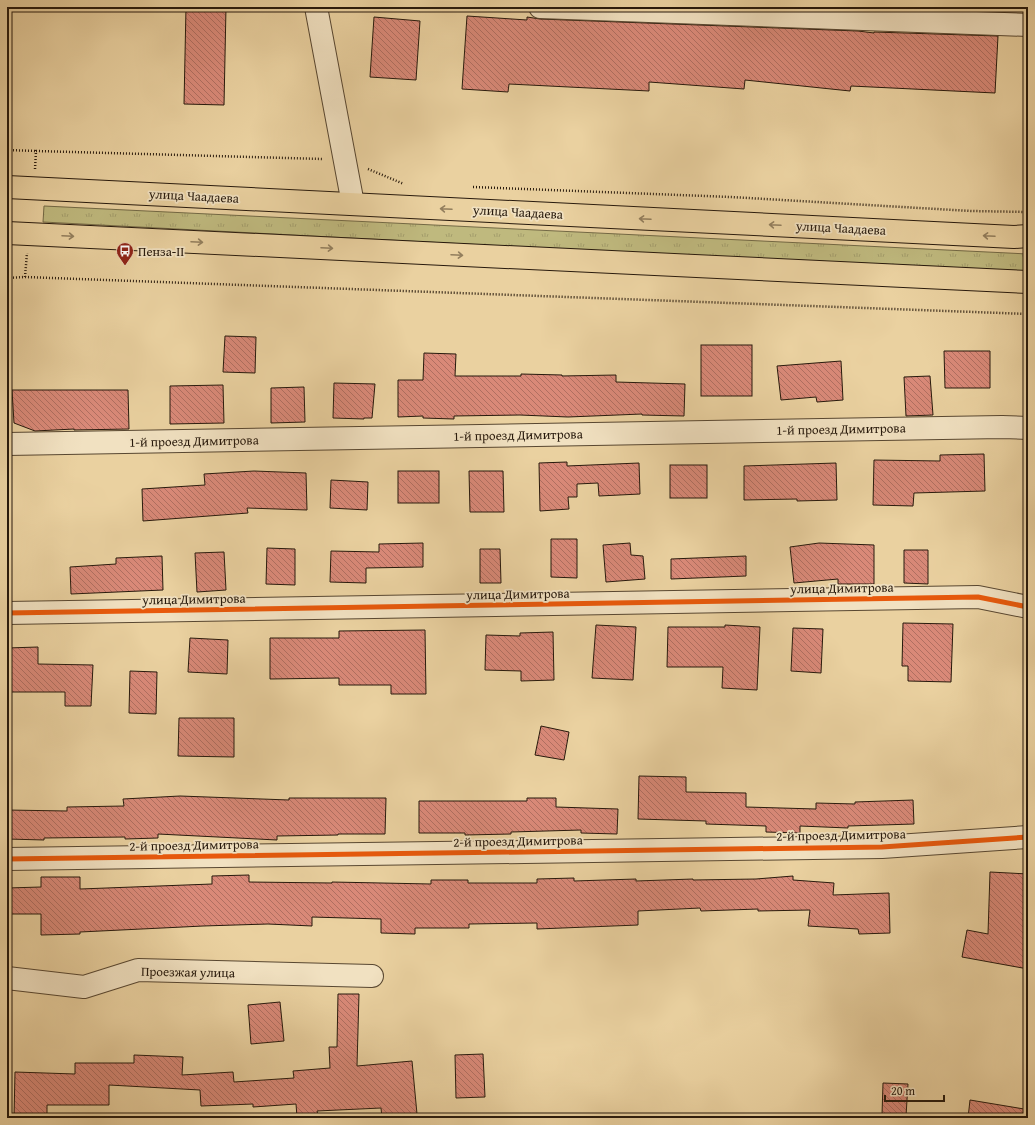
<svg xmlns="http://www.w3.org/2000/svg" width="1035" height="1125" viewBox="0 0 1035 1125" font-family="'Gentium Book Plus',serif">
	<defs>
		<pattern id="grass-tufts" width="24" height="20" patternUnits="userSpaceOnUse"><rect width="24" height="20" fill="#bfb97e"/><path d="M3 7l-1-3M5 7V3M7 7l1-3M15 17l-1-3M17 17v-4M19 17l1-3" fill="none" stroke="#a49e6c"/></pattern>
		<pattern id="building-back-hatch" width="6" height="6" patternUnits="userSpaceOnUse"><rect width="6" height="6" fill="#d98978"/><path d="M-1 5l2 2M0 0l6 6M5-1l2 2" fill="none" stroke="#b06f61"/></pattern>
	</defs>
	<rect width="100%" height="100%" fill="#ead1a0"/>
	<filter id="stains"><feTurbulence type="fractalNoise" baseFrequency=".005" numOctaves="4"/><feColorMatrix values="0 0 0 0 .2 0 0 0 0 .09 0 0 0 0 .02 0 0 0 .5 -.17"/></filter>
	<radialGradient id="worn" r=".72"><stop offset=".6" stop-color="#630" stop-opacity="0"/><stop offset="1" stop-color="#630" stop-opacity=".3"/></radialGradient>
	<polygon fill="url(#grass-tufts)" stroke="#736945" points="44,206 1028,254 1028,271 561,249 43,222"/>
	<g fill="url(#building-back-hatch)" stroke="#27190c">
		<polygon points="186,7 226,7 224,105 184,104"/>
		<polygon points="917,7 986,7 985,11 917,8"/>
		<polygon points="467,16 527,20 527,17 540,19 858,31 874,33 874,32 998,36 995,93 851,86 850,91 745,80 744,89 649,82 649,91 509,84 508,92 462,89"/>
		<polygon points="374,17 420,21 416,80 370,77"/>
		<polygon points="225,336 256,337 255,373 223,372"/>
		<rect x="701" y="345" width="51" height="51"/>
		<polygon points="944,351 990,351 990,388 945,388"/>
		<polygon points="424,353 456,354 455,376 521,376 521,374 562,375 562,376 616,375 616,382 685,384 684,416 642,415 642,414 568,417 520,415 454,416 454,419 423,418 423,416 398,417 398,380 423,380"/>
		<polygon points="841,361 843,400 817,402 816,397 781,400 777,366"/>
		<polygon points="930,376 933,415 906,416 904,377"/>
		<polygon points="334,383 375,384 372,418 364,418 364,419 333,418"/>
		<polygon points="223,385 224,423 170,424 170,386"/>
		<polygon points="304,387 305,422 271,423 271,388"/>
		<polygon points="12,390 128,390 129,429 74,430 74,429 35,431 14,423"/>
		<polygon points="984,454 985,491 914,493 913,506 873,505 874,460 940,461 940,455"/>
		<polygon points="567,462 567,466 639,463 640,494 599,496 598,483 577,484 577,497 568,497 569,509 540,511 539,463"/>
		<polygon points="836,463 837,500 797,501 797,499 744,500 744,466"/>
		<rect x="670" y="465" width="37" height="33"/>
		<polygon points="254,471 306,473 307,510 247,508 248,513 143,521 142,489 205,485 204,474"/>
		<rect x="398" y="471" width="41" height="32"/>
		<polygon points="469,471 503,471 504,512 470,512"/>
		<polygon points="331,480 368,482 367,510 330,508"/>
		<polygon points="551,539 577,539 577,578 551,577"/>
		<polygon points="423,543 423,567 366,568 366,583 330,582 331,551 379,552 379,544"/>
		<polygon points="630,543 631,555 643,556 645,579 606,582 603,545"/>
		<polygon points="819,543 874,545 874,584 838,584 838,579 794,583 790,547"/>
		<polygon points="267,548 295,549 295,585 266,584"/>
		<polygon points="480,549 500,549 501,583 480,583"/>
		<polygon points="904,550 928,550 928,584 904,583"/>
		<polygon points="224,552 226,590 197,592 195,553"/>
		<polygon points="162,556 163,590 71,594 70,567 116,564 116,558"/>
		<polygon points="746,556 746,576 671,579 671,559"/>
		<polygon points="903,623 953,624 951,682 908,681 908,666 902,666"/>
		<polygon points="596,625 636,627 633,680 592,678"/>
		<polygon points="725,625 760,627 757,690 722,688 723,667 667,667 668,627 725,627"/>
		<polygon points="793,628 823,629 821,673 791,671"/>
		<polygon points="425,630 426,694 391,694 391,685 339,685 339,678 270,679 270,638 339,638 339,631"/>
		<polygon points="553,632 554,680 521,681 521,671 485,670 486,635 520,636 520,633"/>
		<polygon points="190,638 228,640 227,674 188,672"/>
		<polygon points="38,647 38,664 93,665 91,706 65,706 65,692 7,692 7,648"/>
		<polygon points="130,671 157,672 156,714 129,713"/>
		<polygon points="179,718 234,718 234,757 178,756"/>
		<polygon points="541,726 569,732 564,760 535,755"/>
		<polygon points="639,776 686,777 686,792 746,793 746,807 816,809 816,803 855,804 855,802 913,800 914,824 848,826 848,828 800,826 800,833 766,832 766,826 706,824 706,821 638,819"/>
		<polygon points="180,796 289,800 289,798 386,798 385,834 338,834 338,835 277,836 277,840 158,834 158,838 125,839 125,837 44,838 44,840 7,839 7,810 67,811 67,807 124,806 123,799"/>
		<polygon points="527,798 556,798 556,807 618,809 617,834 581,833 581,830 511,832 511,834 465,835 465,833 419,833 419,801 527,801"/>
		<polygon points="990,872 1028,874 1028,969 962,957 967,930 988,934"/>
		<polygon points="249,875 249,882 332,883 332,882 431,884 431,880 468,880 468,883 537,883 537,879 574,878 574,881 636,879 636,881 693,879 693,880 756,879 793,876 793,880 834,883 833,895 889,893 890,933 859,934 858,929 808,926 810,910 758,911 758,909 701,911 700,908 638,911 638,925 537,929 537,923 469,924 469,928 415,928 415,934 381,933 381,919 312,917 312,926 268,924 203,926 80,932 80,934 41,935 41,914 7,914 7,888 41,887 41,877 80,877 80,889 212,884 212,876"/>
		<polygon points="338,994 359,994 357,1066 412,1061 417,1114 382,1118 381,1108 317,1111 318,1115 297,1117 296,1104 253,1107 253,1104 201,1106 200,1090 109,1085 109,1105 47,1105 47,1118 14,1118 15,1072 75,1074 75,1063 134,1063 134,1055 183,1057 182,1075 233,1072 234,1082 294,1078 293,1071 330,1068 329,1047 337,1047"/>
		<polygon points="280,1002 284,1041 251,1044 248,1005"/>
		<polygon points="483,1054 485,1097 456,1098 455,1055"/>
		<polygon points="883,1083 908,1084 906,1116 882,1115"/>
		<polygon points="970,1100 1024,1109 1024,1118 968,1118"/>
	</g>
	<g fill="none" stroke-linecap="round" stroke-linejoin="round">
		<g stroke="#584731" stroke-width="24">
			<g id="minor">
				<polyline points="316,7 353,204"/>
				<polyline points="540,7 1028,25"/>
				<polyline points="7,444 1002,427 1028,428"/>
				<polyline points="7,613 978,597 1028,607"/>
				<polyline points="7,859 882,847 1028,837"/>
				<polyline points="7,978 84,987 138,970 372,976"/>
			</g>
		</g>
		<g stroke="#27190c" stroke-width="24">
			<g id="major">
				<polyline points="7,187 1014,237 1028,236"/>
				<polyline points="7,233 1028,282"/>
			</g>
		</g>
		<g stroke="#27190c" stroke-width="2.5" stroke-dasharray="1 2" stroke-linecap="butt">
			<polyline points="7,150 36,151"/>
			<polyline points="35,169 36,151 323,159"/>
			<polyline points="368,169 404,184"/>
			<polyline points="473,187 731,197 971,211 1028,212"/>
			<polyline points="25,277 27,253"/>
			<polyline points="7,278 25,277 1028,314"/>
		</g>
		<use href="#minor" stroke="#f1e1c1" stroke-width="22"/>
		<use href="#major" stroke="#ead1a0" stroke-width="22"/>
		<g stroke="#f1e1c1" stroke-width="8">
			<g id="cycleway">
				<polyline points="7,613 978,597 1028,607"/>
				<polyline points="7,859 882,847 1028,837"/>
			</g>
		</g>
		<use href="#cycleway" stroke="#e8590c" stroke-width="5"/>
	</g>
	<defs><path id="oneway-shaft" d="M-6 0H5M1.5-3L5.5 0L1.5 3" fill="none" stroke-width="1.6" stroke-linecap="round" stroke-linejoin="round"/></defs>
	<g stroke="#927e5d">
		<use href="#oneway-shaft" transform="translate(446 209) rotate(-177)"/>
		<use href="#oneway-shaft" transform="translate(645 219) rotate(-177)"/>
		<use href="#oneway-shaft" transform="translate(775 225) rotate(-177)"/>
		<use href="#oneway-shaft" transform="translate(68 236) rotate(3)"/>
		<use href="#oneway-shaft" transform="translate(989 236) rotate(-177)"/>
		<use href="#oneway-shaft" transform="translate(197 242) rotate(3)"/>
		<use href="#oneway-shaft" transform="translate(327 248) rotate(3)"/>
		<use href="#oneway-shaft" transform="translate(457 255) rotate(3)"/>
	</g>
	<defs>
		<g id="bus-pin" transform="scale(0.9)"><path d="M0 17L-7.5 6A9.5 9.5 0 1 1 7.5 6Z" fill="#8f2418" stroke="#f1e1c1"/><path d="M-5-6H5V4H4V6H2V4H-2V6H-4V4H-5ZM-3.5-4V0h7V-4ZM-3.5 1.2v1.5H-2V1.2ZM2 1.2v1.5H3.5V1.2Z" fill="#fff"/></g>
	</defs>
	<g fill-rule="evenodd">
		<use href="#bus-pin" x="125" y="251"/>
	</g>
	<g text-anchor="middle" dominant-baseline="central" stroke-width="3.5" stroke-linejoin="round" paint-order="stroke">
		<g font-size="13" fill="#27190c" stroke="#f1e1c1">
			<text transform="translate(194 196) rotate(3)">улица Чаадаева</text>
			<text transform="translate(518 212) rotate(3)">улица Чаадаева</text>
			<text transform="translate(841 228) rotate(3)">улица Чаадаева</text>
			<text transform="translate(841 429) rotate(-1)">1-й проезд Димитрова</text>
			<text transform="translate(518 435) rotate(-1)">1-й проезд Димитрова</text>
			<text transform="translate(194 441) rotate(-1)">1-й проезд Димитрова</text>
			<text transform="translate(842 588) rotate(-1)">улица Димитрова</text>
			<text transform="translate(518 594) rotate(-1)">улица Димитрова</text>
			<text transform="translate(194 599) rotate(-1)">улица Димитрова</text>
			<text transform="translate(841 835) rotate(-1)">2-й проезд Димитрова</text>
			<text transform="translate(518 841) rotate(-1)">2-й проезд Димитрова</text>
			<text transform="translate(194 845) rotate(-1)">2-й проезд Димитрова</text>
			<text transform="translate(188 972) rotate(1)">Проезжая улица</text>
		</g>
		<g font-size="13" fill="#27190c" stroke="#f1e1c1" text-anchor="start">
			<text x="138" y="251">Пенза-II</text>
		</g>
	</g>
	<rect width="1035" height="1125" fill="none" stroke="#ead1a0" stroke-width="24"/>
	<rect x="8" y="8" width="1019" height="1109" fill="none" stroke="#27190c" stroke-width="2"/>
	<rect x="12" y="12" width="1011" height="1101" fill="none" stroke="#27190c"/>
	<path d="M885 1095v6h59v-6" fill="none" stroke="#27190c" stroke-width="2"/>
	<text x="891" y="1095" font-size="12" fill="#27190c" stroke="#f1e1c1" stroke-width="3" paint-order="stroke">20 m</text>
	<rect width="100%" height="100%" filter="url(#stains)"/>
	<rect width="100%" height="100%" fill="url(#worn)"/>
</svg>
